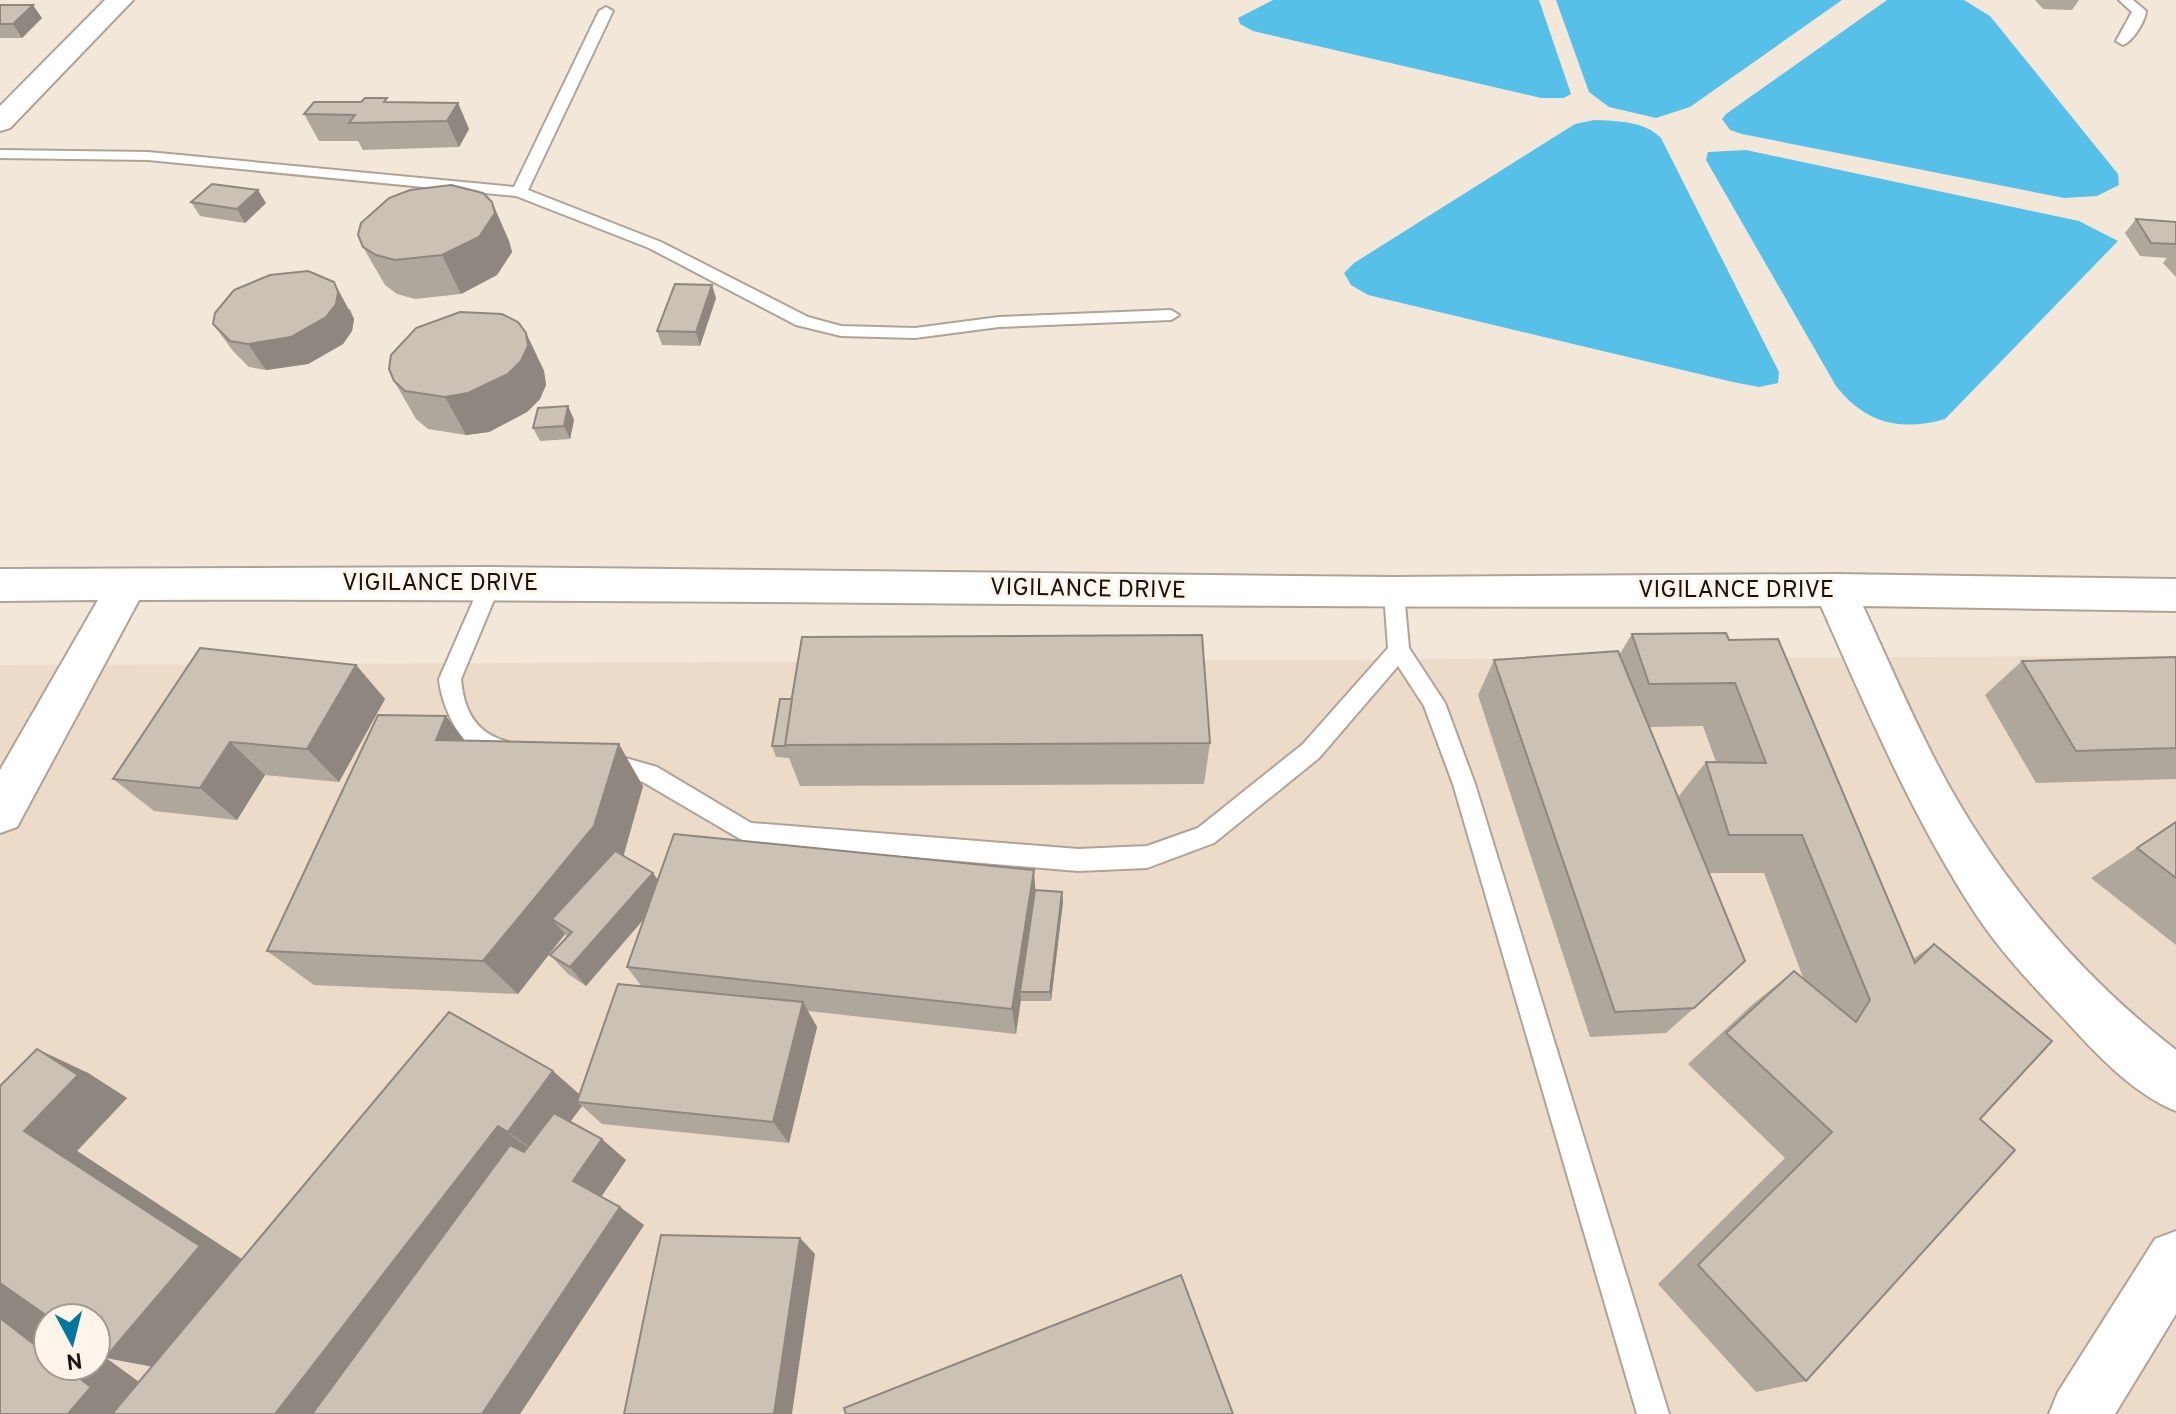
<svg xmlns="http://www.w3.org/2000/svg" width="2176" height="1414" viewBox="0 0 2176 1414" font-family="Overpass,sans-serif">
	<rect width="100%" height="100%" fill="#f3e7da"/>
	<path fill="#eddbc9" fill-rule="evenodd" d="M2176 656V1414H0V665ZM48 1318H96V1366H48Z"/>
	<g fill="#57c0e8">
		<polygon points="1273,0 1539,0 1571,94 1564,98 1541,98 1253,31 1240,24 1238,18"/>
		<polygon points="1556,0 1842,0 1690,107 1656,118 1609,107 1589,92"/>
		<polygon points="1887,0 1964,0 1990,16 2118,174 2119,185 2097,196 2064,198 1742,134 1730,130 1722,119 1726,114"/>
		<path d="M1594 120C1616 121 1645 121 1661 138L1779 372 1778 383 1759 387 1733 382 1368 295 1351 285 1344 273 1354 263 1575 124Z"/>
		<path d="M1746 150 2079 221 2118 241 1945 419C1900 432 1865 423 1836 386L1706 160 1708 152Z"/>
	</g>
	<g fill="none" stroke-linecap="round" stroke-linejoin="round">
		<g stroke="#afa398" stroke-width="4">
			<g id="service">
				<path d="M2119 0H2133L2146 11C2145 22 2133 41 2123 45L2116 41 2132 12Z"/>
				<polygon points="606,7 613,11 528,190 661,242 808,317 841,326 915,328 999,317 1171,310 1179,315 1171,320 999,327 915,338 841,336 796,325 649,248 516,196 148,160 0,158 0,150 148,152 514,187 599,11"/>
				<path d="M491 575 501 583 461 679C463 704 472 728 497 738 506 742 513 741 518 751L515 758C472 773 442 713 439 679L481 583Z"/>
				<polygon points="1394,585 1404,593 1409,648 1445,703 1475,784 1669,1414 1637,1414 1453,784 1424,706 1398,666 1319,758 1214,843 1147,868 1078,871 747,843 643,782 600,770 597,763 600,756 608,753 657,767 751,823 1078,849 1147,846 1198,828 1303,744 1388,648 1384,593"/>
			</g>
		</g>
		<g stroke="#afa398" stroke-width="4">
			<g id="minor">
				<polygon points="105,0 133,0 10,128 0,131 0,106"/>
				<path d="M491 567 1394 577 1835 574 2176 579V611L1863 606C1886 656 1908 707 1933 756 1991 870 2075 972 2176 1050V1111C2134 1094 2098 1056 2068 1023 2036 989 2003 955 1977 916 1913 819 1868 712 1821 606 1261 610 700 598 139 600L17 827 0 833V770L98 600 0 601V569Z"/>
				<polygon points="2176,1231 2176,1314 2115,1414 2049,1414 2058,1392 2155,1239"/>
			</g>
		</g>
		<use href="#service" fill="#fff" fill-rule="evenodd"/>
		<use href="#minor" fill="#fff" fill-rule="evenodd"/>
	</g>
	<g fill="#afa69c" fill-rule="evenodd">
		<polygon points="2035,0 2079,0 2072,10 2043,9"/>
		<polygon points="0,5 42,18 22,38 0,38"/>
		<polygon points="389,102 458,103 469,129 459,147 363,150 358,141 319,141 304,114"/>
		<polygon points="191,202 266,203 245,223 200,216"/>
		<polygon points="492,202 509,241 512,252 497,275 461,294 415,299 397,294 385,285 363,247"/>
		<polygon points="2136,219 2176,222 2176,277 2163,263 2167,258 2140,256 2125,233"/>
		<polygon points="716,298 700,346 662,345 657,331"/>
		<polygon points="350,309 354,319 352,331 343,344 308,364 266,370 249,367 233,351 213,324"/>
		<polygon points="526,333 544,371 546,385 540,399 527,412 489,432 466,435 428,429 416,419 394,381"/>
		<polygon points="568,406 574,420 570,439 540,441 533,428"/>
		<path d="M1632 634 1729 640 1913 959 1934 944 1980 1119 1806 1381 1756 1392 1658 1284 1785 1158 1688 1064 1753 1004 1794 971 1804 980 1764 873H1709L1694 1008 1666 1033 1590 1037 1478 695 1494 660 1619 655ZM1703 726 1716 762H1706L1678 797 1649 727Z"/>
		<polygon points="2176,657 2176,779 2036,783 1985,695 2022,661"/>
		<polygon points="356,665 385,699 339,782 265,775 237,820 154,811 113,779"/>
		<polygon points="780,699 1210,743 1204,784 800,786 789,758 776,757 772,746"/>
		<path d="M446 716 465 741 643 786 623 855 653 873 658 880 1035 890 1062 892 1063 902 1051 1001H1021V999L1016 1034 808 1011 817 1027 789 1143 602 1124 582 1106 570 1122 626 1160 601 1197 644 1225 520 1414H0L37 1049 88 1073 127 1098 77 1151 242 1259 449 1012 580 1095 642 987 627 967 644 919 586 986 568 974 550 955 567 937 565 934 518 994 314 985 267 951ZM106 1358 152 1366 139 1382Z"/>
		<polygon points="2176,822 2176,945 2091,878"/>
	</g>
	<g fill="#8f877f">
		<polygon points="33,5 42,18 22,38 13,24"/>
		<polygon points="458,103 469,129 459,147 447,121"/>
		<polygon points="258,190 266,203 245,223 237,209"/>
		<polygon points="492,202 509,241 512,252 497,275 461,294 442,255"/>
		<polygon points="334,282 354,319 352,331 343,344 308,364 266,370 248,344"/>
		<polygon points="712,285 716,298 700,346 696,332"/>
		<polygon points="526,333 544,371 546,385 540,399 527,412 489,432 466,435 445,397"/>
		<polygon points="568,406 574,420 570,439 564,426"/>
		<polygon points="356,665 385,699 339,782 307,749"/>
		<polygon points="446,716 478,758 436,740"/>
		<polygon points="230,742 265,775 237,820 200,788"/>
		<polygon points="619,744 643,786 621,865 552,919 565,934 518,994 483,961"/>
		<polygon points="1034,870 1036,900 1020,992 1021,999 1016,1034 1012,1009"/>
		<polygon points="653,873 666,893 586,986 570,967"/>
		<polygon points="1062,892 1063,902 1051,1001 1050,992"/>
		<polygon points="803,1002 817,1027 789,1143 773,1122"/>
		<polygon points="37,1049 88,1073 127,1098 77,1151 246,1262 159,1368 106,1358 161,1398 148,1414 68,1414 63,1366 96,1366 96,1350 24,1131"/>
		<polygon points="553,1071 586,1100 577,1102 582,1106 544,1157 508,1132"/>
		<polygon points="498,1126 535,1152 339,1414 275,1414"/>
		<polygon points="602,1139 626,1160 599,1200 573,1181"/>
		<polygon points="620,1207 644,1225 520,1414 482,1414"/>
		<polygon points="800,1238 815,1254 792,1414 774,1414"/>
		<polygon points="0,1279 52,1318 48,1318 48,1355 0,1318"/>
	</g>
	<g fill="#ccc1b5" stroke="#8f877f" stroke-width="2">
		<polygon points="0,5 33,5 13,24 0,24"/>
		<polygon points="365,98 387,98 384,102 458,103 447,121 349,123 355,115 304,114 314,102 361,102"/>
		<polygon points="212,184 258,190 237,209 191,202"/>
		<polygon points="451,185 483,193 492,202 495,213 479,237 442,255 395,260 376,255 363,247 358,235 361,223 389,198 410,190"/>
		<polygon points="2136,219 2176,222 2176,244 2151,243"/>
		<polygon points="308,271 334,282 338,292 336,304 326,317 291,337 248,344 230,341 213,324 215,313 234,290 270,275"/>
		<polygon points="675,284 712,285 696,332 657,331"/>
		<polygon points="460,312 502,314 518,322 526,333 528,346 521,361 508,374 468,393 445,397 405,391 394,381 389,369 391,355 416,328"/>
		<polygon points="568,406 564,426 533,428 538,408"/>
		<polygon points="1726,633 1729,640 1778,639 1915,963 1934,944 2052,1041 1980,1119 2015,1150 1806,1381 1698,1265 1832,1132 1726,1033 1794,971 1856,1022 1870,1000 1802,835 1729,835 1706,762 1766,763 1735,683 1649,684 1632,634"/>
		<polygon points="1202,635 1210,743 784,745 802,637"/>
		<polygon points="200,648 356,665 307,749 230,742 200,788 113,779"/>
		<polygon points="1618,651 1745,961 1694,1008 1615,1012 1494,660"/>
		<polygon points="2176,657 2176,748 2076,751 2022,661"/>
		<polygon points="780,699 792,699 785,746 772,746"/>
		<polygon points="378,715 446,716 436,740 619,744 594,826 483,961 267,951"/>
		<polygon points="2176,822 2176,878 2137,848"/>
		<polygon points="674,834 1034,870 1012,1009 627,967"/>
		<polygon points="615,851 653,873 570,967 550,955 572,932 552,919"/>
		<polygon points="1035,890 1062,892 1050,992 1020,992"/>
		<polygon points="618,984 803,1002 773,1122 577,1102"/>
		<polygon points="449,1012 553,1071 508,1132 498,1126 275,1414 112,1414"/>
		<polygon points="37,1049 78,1075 24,1131 200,1246 105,1358 96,1351 96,1318 50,1318 0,1283 0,1086"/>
		<polygon points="554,1113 602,1139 573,1181 620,1207 482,1414 312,1414 510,1145 524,1152"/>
		<polygon points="661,1235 800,1238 774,1414 624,1414"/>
		<polygon points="1181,1275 1233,1414 846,1414 844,1408"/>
		<polygon points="0,1318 48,1355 48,1366 63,1366 91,1387 68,1414 0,1414"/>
	</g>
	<g text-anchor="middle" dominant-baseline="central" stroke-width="6" stroke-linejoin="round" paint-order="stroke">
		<g font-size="24" fill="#16120e" stroke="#fef4ea">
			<text x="440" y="584">VIGILANCE DRIVE</text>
			<text transform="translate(1088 590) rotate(1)">VIGILANCE DRIVE</text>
			<text x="1736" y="591">VIGILANCE DRIVE</text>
		</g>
	</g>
	<g transform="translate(72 1342) rotate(173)"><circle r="38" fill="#fef4ea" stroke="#a19a92" stroke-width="2"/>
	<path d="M0-6L14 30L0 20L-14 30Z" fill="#0177a0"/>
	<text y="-12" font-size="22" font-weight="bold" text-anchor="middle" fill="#16120e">N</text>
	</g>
</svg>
